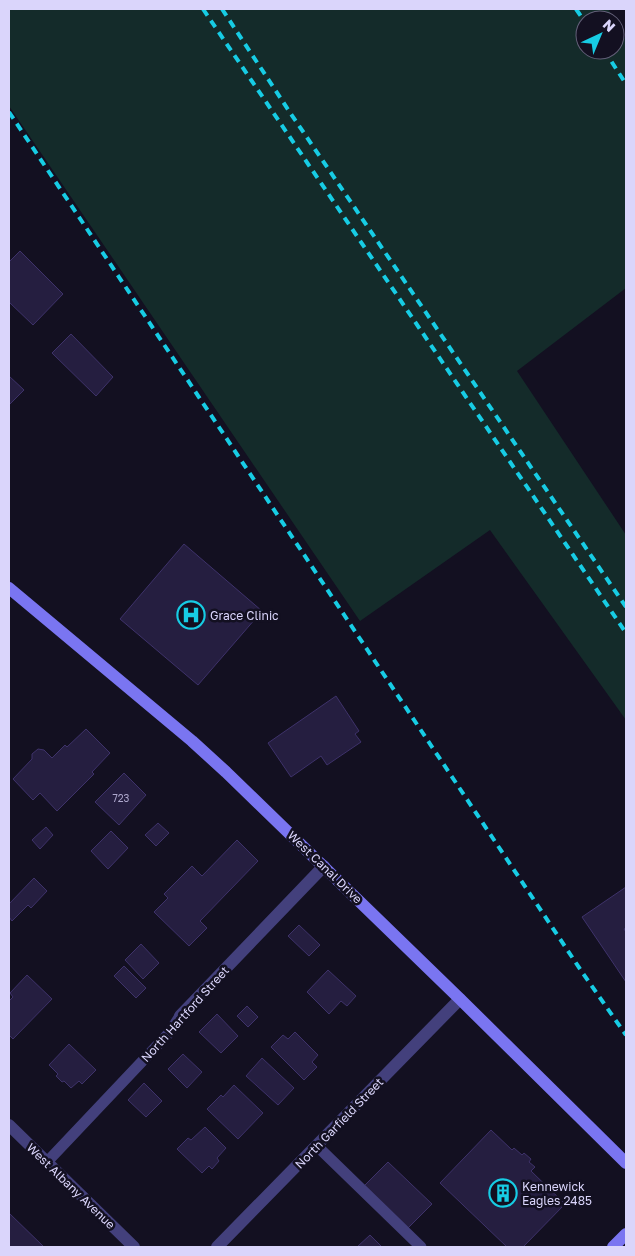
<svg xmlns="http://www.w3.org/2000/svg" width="635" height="1256" viewBox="0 0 635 1256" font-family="'Golos Text',sans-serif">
	<rect width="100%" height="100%" fill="#131021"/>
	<polygon fill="#142b2a" points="9,9 608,9 615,20 585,20 585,50 615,50 615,21 626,41 626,288 517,371 626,535 626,720 490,530 360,621 9,106"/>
	<g fill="#251e40" stroke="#3e326a">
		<polygon points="20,251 63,294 33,325 9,302 9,262"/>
		<polygon points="71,334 113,377 96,396 52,353"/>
		<polygon points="9,376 24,390 9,405"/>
		<polygon points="184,544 262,611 198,685 120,619"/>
		<polygon points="336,696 359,731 355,734 361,742 327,765 321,756 291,777 268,743"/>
		<polygon points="86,729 110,753 92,772 94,774 57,811 40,793 33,800 13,779 32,759 32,754 38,749 44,750 52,758 65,745 67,747"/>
		<polygon points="124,773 146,795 119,825 95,802"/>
		<polygon points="158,823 169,833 156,846 145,835"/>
		<polygon points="46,827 53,835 40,849 32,840"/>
		<polygon points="111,831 128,848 108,869 91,851"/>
		<polygon points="237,840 258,861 200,921 207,928 189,946 154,912 168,898 164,894 192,866 202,876"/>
		<polygon points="34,878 47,891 31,908 28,905 12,921 9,917 9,904"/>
		<polygon points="626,887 626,928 624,929 626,932 626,982 582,917"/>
		<polygon points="299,925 320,945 309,956 288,936"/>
		<polygon points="141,944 159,963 143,979 125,960"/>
		<polygon points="124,966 146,988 136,998 114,976"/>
		<polygon points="328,970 356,996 347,1006 341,1001 329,1014 307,992"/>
		<polygon points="27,975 52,999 13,1039 9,1035 9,1001 13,997 10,993"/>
		<polygon points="247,1006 258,1017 248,1027 237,1016"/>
		<polygon points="217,1014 238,1036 221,1053 199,1032"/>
		<polygon points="295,1032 318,1055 312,1062 317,1067 304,1080 271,1047 283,1035 288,1039"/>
		<polygon points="69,1044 96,1070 82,1084 79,1081 71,1088 64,1081 62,1082 56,1076 58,1074 49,1065"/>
		<polygon points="183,1054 202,1072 187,1088 168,1069"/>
		<polygon points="262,1058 294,1088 278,1105 246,1076"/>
		<polygon points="144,1083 162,1101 146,1117 128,1100"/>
		<polygon points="234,1085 263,1113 238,1139 207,1109 221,1095 223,1097"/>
		<polygon points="205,1127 226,1148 217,1158 219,1161 212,1169 209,1166 202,1173 177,1149 188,1138 191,1140"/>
		<polygon points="491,1130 512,1150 514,1148 522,1155 524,1153 531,1159 529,1162 535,1167 531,1171 565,1204 523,1247 507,1247 440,1183"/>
		<polygon points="388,1162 432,1204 408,1228 364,1186"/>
		<polygon points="9,1213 44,1247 9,1247"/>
		<polygon points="370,1235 382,1247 357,1247"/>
	</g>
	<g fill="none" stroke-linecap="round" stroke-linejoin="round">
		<g stroke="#43407c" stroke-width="11">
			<polyline points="317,1146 421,1247"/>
			<polyline points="47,1162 169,1033 180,1016"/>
		</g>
		<g stroke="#43407c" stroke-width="12">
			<polyline points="180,1016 324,866"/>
			<polyline points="9,1125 134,1247"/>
			<polyline points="217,1247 460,999"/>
		</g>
		<g stroke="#7a75f1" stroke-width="12">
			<polyline points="9,588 192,741 226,772 460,999 626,1163"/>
			<polyline points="613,1247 626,1234"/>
		</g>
		<g stroke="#17cce4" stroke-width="4" stroke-dasharray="8 6" stroke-linecap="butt">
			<polyline points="203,9 626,633"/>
			<polyline points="222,9 291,114 626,607"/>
			<polyline points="576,9 585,22"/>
			<polyline points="604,50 626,84"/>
			<polyline points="9,112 582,972 626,1035"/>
		</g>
	</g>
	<defs>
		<g id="hospital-ring" transform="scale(1.4375)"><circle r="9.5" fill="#131021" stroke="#17cce4" stroke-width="1.5"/><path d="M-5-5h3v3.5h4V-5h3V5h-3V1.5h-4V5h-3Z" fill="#17cce4"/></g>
		<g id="building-ring" transform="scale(1.4375)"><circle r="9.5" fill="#131021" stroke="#17cce4" stroke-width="1.5"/><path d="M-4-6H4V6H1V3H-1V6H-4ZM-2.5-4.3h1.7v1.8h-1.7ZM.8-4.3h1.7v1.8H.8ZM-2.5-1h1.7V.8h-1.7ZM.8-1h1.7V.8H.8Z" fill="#17cce4"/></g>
	</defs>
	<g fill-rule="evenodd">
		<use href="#hospital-ring" x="191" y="615"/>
		<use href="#building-ring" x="503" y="1193"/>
	</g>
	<g text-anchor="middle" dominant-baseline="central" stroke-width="5" stroke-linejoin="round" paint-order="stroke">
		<g font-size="10" fill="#ada7cc">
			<text x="121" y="798">723</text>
		</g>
		<g font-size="12" fill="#dad5fb" stroke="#131021" text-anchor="start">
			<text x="210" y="615">Grace Clinic</text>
			<text x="522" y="1186">Kennewick<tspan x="522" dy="14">Eagles 2485</tspan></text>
		</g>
		<g font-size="12" fill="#dad5fb" stroke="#131021">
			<text transform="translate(325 867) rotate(44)">West Canal Drive</text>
			<text transform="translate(185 1014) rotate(-48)">North Hartford Street</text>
			<text transform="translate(339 1123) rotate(-46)">North Garfield Street</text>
			<text transform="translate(71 1186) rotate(44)">West Albany Avenue</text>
		</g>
	</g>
	<rect width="635" height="1256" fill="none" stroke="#dad5fb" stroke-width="20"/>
	<g transform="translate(600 35) rotate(44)"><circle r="24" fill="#131021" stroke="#635f78"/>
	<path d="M0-4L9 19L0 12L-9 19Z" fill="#17cce4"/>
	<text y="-8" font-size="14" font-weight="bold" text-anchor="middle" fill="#dad5fb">N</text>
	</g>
</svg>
